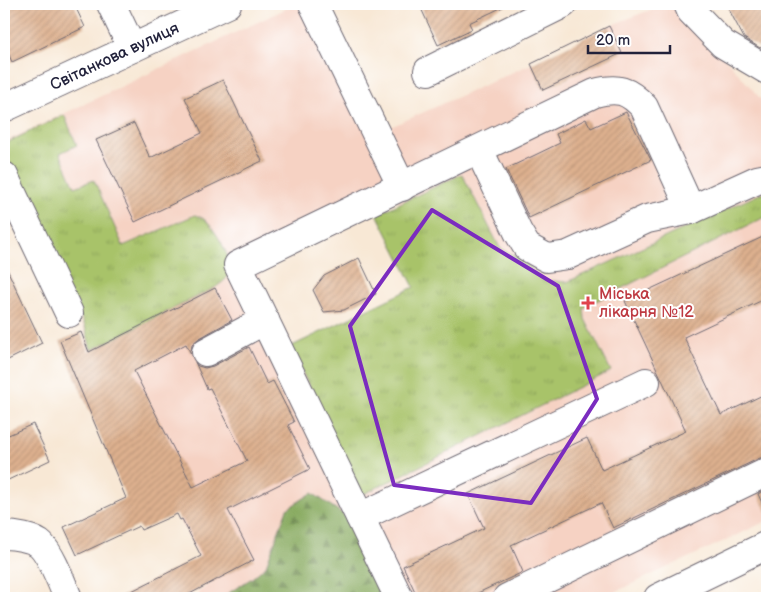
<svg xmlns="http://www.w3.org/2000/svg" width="771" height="602" viewBox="0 0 771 602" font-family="'Balsamiq Sans',sans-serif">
	<defs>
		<pattern id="grass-tufts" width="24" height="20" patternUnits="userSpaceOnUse" patternTransform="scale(1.25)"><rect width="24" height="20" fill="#a8c369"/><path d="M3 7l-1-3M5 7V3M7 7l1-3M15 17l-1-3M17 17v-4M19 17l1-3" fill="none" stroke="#90a75c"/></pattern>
		<pattern id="forest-firs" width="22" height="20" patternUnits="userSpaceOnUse" patternTransform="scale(1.25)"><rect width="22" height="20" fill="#86a95d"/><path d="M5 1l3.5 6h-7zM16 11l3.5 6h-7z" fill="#6d894e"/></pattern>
		<pattern id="building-hatch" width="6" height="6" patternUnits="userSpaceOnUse" patternTransform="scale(1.25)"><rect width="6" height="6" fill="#ddb08e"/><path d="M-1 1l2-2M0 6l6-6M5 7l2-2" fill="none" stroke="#bd977b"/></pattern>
	</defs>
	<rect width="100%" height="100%" fill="#fff"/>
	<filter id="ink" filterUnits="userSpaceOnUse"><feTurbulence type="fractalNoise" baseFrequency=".02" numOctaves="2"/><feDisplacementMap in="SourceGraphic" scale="10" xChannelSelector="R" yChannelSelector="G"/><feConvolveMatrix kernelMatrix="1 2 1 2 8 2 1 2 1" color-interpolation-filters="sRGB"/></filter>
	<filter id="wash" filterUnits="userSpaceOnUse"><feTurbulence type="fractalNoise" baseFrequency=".0096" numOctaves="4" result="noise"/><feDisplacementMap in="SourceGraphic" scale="20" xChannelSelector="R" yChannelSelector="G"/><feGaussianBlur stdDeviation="1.12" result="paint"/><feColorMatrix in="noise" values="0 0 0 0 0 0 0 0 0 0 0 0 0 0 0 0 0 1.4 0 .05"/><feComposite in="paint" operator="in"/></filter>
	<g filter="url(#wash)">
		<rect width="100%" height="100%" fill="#f8e8d5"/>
		<path fill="#f6d2c3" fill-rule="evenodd" d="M296 4H322L384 130 531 64 544 90 622 53 609 26 665 4H677L767 106V521L602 598H201L198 592 213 582 88 348 83 326 4 160V142ZM395 194 431 269 392 329 300 373 259 281 261 266Z"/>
		<g fill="url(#grass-tufts)" stroke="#657252">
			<path d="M64 115 77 145 60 153 75 187 94 180 123 246 195 215C198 216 203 218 205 220 216 230 233 259 229 273 227 280 221 283 216 287L91 350 85 326 4 157V144Z"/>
			<polygon points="462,174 500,248 523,260 542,280 567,282 764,192 767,199 767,216 594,302 584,308 585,319 611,371 362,495 290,347 414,287 377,214"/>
		</g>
		<polygon fill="url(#forest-firs)" stroke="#54664c" points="312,493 352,520 387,598 221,598 252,578 266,566 287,509"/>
		<g id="blocks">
			<g fill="url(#building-hatch)">
				<polygon points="4,4 74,4 85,27 12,62 4,44"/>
				<polygon points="419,4 509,4 469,23 472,29 438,45"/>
				<polygon points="726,4 767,4 767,44 760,48 744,38"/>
				<polygon points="609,26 622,53 543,90 531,64"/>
				<polygon points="223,80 262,161 135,222 96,140 134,123 150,158 202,133 185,98"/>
				<polygon points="626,112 651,160 529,218 506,169 560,143 556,134 586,119 591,128"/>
				<polygon points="767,235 767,298 684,337 721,415 767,393 767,457 760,458 613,528 601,503 511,545 523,572 467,598 418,598 403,566 484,528 468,494 587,438 602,470 686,431 625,301"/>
				<polygon points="359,258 376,294 344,310 324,312 313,290 324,276"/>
				<polygon points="4,263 42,343 4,362"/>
				<polygon points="215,288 232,320 198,339 192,344 191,354 186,344 134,371 193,487 247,461 210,388 207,389 195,362 198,366 205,368 213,366 249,347 267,384 273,381 294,422 288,425 310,469 228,510 254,560 182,598 118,598 201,556 182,519 180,520 177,514 141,530 139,526 77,555 64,527 126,498 60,341 81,332 89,352"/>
				<polygon points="33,424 50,460 4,482 4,437"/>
				<polygon points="767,489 767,514 758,494"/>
			</g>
		</g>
	</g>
	<g filter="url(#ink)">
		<use href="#blocks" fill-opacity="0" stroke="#6d6771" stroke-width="1"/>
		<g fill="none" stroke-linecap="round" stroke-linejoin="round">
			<g stroke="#6d6771" stroke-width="30">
				<g id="minor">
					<polyline points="111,4 132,48"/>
					<polyline points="313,4 402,187"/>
					<polyline points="688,4 691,11 723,44 767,70"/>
					<polyline points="428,71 563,4"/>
					<path id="s1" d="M4 108 227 4"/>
					<polyline points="479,150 518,232 527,247 547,258 568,255 647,219 691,210 757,180 767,178"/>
					<polyline points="4,176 69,313"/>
					<polyline points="206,352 265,320"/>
					<polyline points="360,517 646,382"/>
					<path d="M4 535C14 535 34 538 41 545 52 556 62 584 68 598"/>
					<path d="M399 598 238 265 595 93C618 87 628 90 644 107L691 210"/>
					<polyline points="507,598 767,472"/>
					<polyline points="658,598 767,545"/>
				</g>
			</g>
			<use href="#minor" stroke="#fff" stroke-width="28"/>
		</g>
	</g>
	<path fill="none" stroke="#7b2cbf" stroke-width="4" stroke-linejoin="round" d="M432 210 558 286 597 399 531 503 394 485 350 326Z"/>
	<path fill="#e0444e" stroke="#fff" stroke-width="2" d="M585.5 295.5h5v5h5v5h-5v5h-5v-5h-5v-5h5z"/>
	<g text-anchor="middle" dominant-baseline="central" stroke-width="4" stroke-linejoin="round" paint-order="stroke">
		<g font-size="16" fill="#22223b" stroke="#fff">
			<text stroke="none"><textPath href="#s1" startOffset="122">Світанкова вулиця</textPath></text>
		</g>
		<g font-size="16" fill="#be3a42" stroke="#fff" text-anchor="start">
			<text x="599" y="294">Міська<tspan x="599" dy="18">лікарня №12</tspan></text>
		</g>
	</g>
	<rect width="771" height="602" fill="none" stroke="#fff" stroke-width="20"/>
	<path d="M588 45v8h82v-8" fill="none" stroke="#22223b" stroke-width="2.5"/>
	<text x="596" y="45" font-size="15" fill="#22223b" stroke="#ffffff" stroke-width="4" paint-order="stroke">20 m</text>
</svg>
